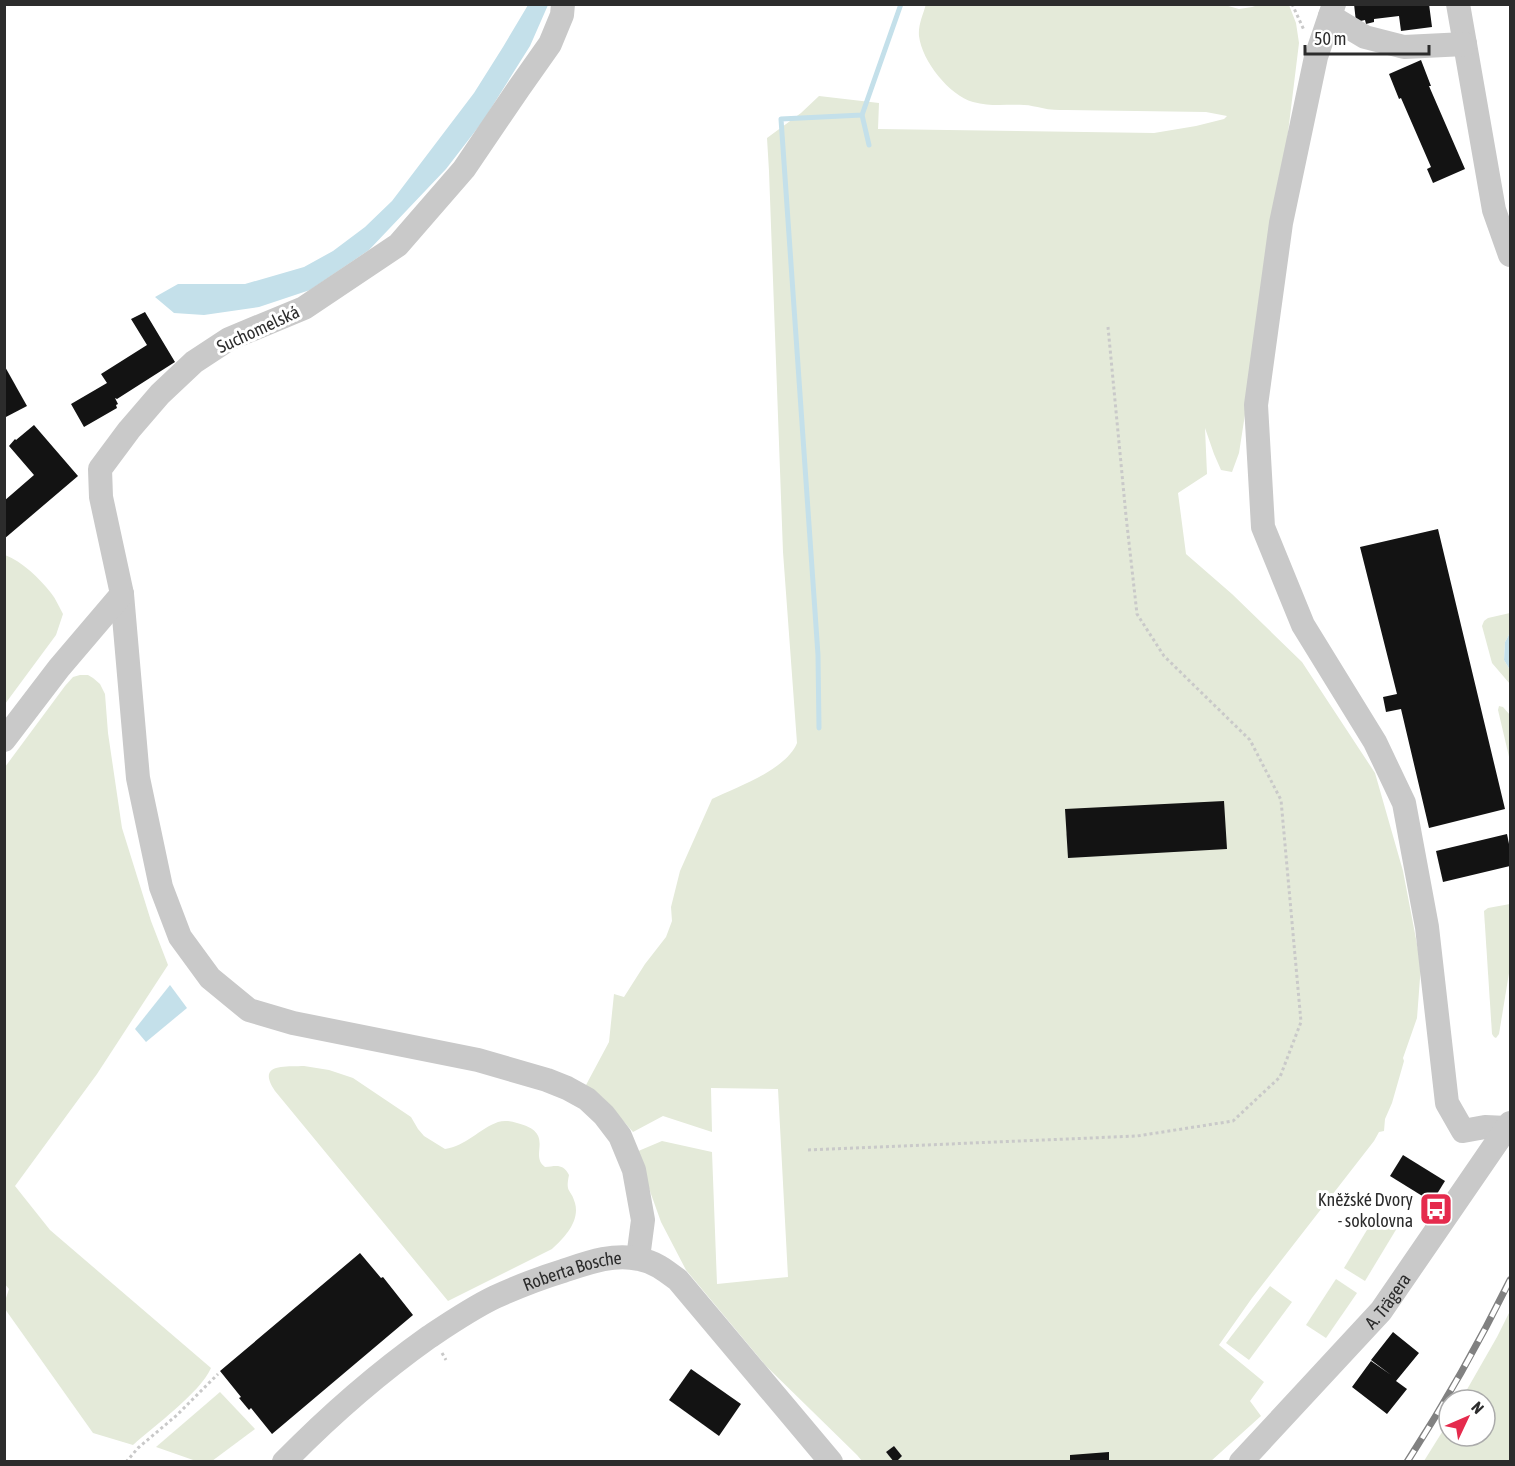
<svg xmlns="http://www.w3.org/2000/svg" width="1515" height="1466" viewBox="0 0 1515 1466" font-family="'Asap Condensed',sans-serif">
	<rect width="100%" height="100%" fill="#fff"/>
	<g fill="#e4ead9">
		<path d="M926 4H1221L1239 9 1252 7 1258 5H1289L1296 23 1299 43 1285 157 1239 453 1232 472 1221 470 1214 454 1205 428 1207 474 1178 493 1186 554 1232 594 1302 662 1375 773 1403 871 1421 965 1417 1018 1403 1058 1404 1061 1392 1103 1385 1119 1384 1131 1379 1132 1374 1141 1252 1298 1219 1345 1264 1382 1250 1401 1261 1416 1211 1461H896L902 1456 894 1446 886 1452 894 1461H862L857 1455 766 1366 686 1270 661 1222 636 1152 662 1141 712 1152 717 1284 788 1277 778 1089 711 1088 712 1132 663 1116 633 1132 602 1097 586 1085 609 1042 614 994 624 997 645 964 666 937 672 921 671 907 680 871 712 799C737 787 786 770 797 743L783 552 769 171 767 138 801 113 819 96 879 103 878 129 1154 133 1196 126 1224 119 1227 116 1206 112 1066 110C1058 110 1050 110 1042 108 1036 107 1030 105 1024 105 1006 104 992 107 973 102 949 95 922 61 919 36 918 25 923 15 926 4Z"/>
		<path d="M5 555C23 562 39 578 51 593 56 599 59 607 63 614L56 635 5 704Z"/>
		<polygon points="1510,613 1510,633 1505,642 1504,660 1510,670 1510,684 1492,663 1482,626 1484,621 1488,618"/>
		<path d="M80 675H88L93 678 100 684 105 694 108 733 122 828 151 921 168 965 97 1074 15 1186 50 1230 211 1368C200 1393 154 1426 133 1445L93 1433 5 1309V1301L9 1289 4 1283 5 767 65 686 73 677Z"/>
		<polygon points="1499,706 1503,707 1510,715 1510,761 1498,710"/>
		<polygon points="1510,904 1510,967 1499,1034 1496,1038 1494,1037 1492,1034 1484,911 1488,908"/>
		<path d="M304 1066 329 1070 353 1078 411 1117 418 1129 424 1136 445 1149C466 1146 479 1129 498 1122 504 1120 511 1121 517 1123 557 1133 528 1155 545 1167 556 1166 563 1163 569 1175 565 1194 571 1188 575 1203 580 1221 565 1237 552 1249L448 1301 275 1091C256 1063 285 1067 304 1066Z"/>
		<polygon points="1376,1215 1397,1228 1365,1281 1344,1268"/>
		<polygon points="1336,1279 1357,1293 1326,1338 1306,1325"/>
		<polygon points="1270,1286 1292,1302 1249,1360 1226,1343"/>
		<polygon points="1510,1311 1510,1461 1424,1461 1449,1421 1449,1436 1485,1436 1485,1400 1461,1400 1497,1337"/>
		<polygon points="220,1392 255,1429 212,1461 196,1461 156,1447"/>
	</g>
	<g fill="#c4e0ea">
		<polygon points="528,5 548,5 530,46 483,121 446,169 369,250 310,290 259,307 204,315 174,313 155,297 178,284 245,284 304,267 333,251 365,227 392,201 474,93 503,47"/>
		<polygon points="1510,633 1510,670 1504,660 1505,642"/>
		<polygon points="170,985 187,1008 146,1042 135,1029"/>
	</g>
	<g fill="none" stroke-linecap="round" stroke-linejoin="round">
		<g stroke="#c4e0ea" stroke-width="5">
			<polyline points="862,115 869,145"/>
			<polyline points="819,728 818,655 781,119 862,115 901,4"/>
		</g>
	</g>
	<g fill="#131313">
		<polygon points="1354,4 1429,4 1432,27 1401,31 1399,16 1374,19 1374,22 1366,24 1365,20 1356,22"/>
		<polygon points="1421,60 1431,86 1429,86 1465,169 1433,183 1427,169 1431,167 1401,98 1399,99 1389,74"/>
		<polygon points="145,312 175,362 117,399 115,398 118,404 116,405 117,408 84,427 71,404 107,383 101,374 147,345 131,319"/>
		<polygon points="4,365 27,406 4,418"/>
		<polygon points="34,425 78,476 4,539 4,501 34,475 9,446 15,439 16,440"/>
		<polygon points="1438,529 1505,809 1429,828 1401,709 1386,712 1383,697 1397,694 1360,547"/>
		<polygon points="1224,801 1227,849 1068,858 1065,809"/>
		<polygon points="1507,834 1510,849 1510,866 1443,882 1436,851"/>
		<polygon points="1403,1155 1445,1181 1432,1202 1390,1176"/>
		<polygon points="360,1253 381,1278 383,1277 413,1315 272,1434 251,1408 249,1410 239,1398 241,1397 220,1371"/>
		<polygon points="1393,1332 1419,1353 1396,1381 1407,1389 1387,1414 1352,1387 1371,1361 1391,1375 1371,1360"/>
		<polygon points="691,1369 741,1404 719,1436 669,1400"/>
		<polygon points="894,1446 902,1456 896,1462 894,1462 886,1452"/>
		<polygon points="1109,1452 1109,1462 1070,1462 1070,1455"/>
	</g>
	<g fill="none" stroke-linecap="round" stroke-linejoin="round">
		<g stroke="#c9c9c9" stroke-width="3" stroke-dasharray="3 3" stroke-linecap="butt">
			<polyline points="1292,4 1304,30"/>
			<polyline points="808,1150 1137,1136 1233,1121 1280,1077 1301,1022 1281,800 1250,740 1164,656 1137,614 1126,516 1108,327"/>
			<polyline points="442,1353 446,1360"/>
			<polyline points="126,1462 138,1448 177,1415 218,1374"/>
		</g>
		<g stroke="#c9c9c9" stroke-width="24">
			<polyline points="563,4 562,15 550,44 519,88 464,169 398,245 304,308 229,339 194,362 160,394 129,430 100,469 101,497 122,594 138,778 161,887 180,937 210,978 249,1010 293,1023 478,1060 547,1080 567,1088 587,1099 604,1115 620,1136 634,1170 643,1220 638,1258"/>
			<polyline points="1334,4 1316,57 1281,223 1256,405 1263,527 1303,625 1375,742 1404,803 1427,927 1447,1103 1463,1131 1485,1127 1507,1128"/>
			<polyline points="1458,4 1494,210 1510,255"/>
			<polyline points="1330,16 1365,37 1404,47 1465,44"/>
			<polyline points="4,740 59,668 122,594"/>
			<path id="s1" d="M284 1462C329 1416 377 1374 429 1337 450 1323 472 1308 495 1297 517 1287 540 1278 563 1271 587 1263 613 1253 639 1259 655 1262 665 1270 678 1280L831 1462"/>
			<path id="s2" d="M1241 1462 1381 1311 1510 1123"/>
		</g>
		<g stroke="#818181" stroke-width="7">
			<path id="rail" d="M1407 1462C1445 1403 1479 1343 1510 1280"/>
		</g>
		<use href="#rail" stroke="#fff" stroke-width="4.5" stroke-dasharray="14" stroke-linecap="butt"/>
	</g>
	<defs>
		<g id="bus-square" transform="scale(1.725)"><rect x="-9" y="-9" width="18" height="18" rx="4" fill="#e52b4d" stroke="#fff"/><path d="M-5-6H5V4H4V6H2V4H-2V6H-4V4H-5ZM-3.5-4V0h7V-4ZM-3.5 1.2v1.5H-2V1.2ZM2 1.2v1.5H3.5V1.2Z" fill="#fff"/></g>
	</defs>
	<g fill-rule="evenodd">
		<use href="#bus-square" x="1436" y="1209"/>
	</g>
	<g text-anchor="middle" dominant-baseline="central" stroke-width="6" stroke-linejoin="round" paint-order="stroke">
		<g font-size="18" fill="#2c2c2c" stroke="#fff">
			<text transform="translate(258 329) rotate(-25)">Suchomelská</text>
			<text stroke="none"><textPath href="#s1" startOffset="351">Roberta Bosche</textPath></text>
			<text stroke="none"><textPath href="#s2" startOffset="218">A. Trägera</textPath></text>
		</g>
		<g font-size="18" fill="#2c2c2c" stroke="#fff" text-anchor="end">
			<text x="1413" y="1199">Kněžské Dvory<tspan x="1413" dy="21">- sokolovna</tspan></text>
		</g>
	</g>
	<rect width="1515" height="1466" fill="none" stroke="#2c2c2c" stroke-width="12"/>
	<g transform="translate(1467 1418) rotate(46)"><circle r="28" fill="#ffffff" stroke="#ababab" stroke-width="1.5"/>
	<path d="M0-4.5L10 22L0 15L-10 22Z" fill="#e52b4d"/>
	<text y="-9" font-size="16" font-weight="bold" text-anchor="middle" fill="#2c2c2c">N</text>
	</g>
	<path d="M1305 45v9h124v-9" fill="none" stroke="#2c2c2c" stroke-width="3"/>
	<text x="1314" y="45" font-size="18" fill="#2c2c2c" stroke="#ffffff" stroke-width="4.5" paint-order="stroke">50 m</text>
</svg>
